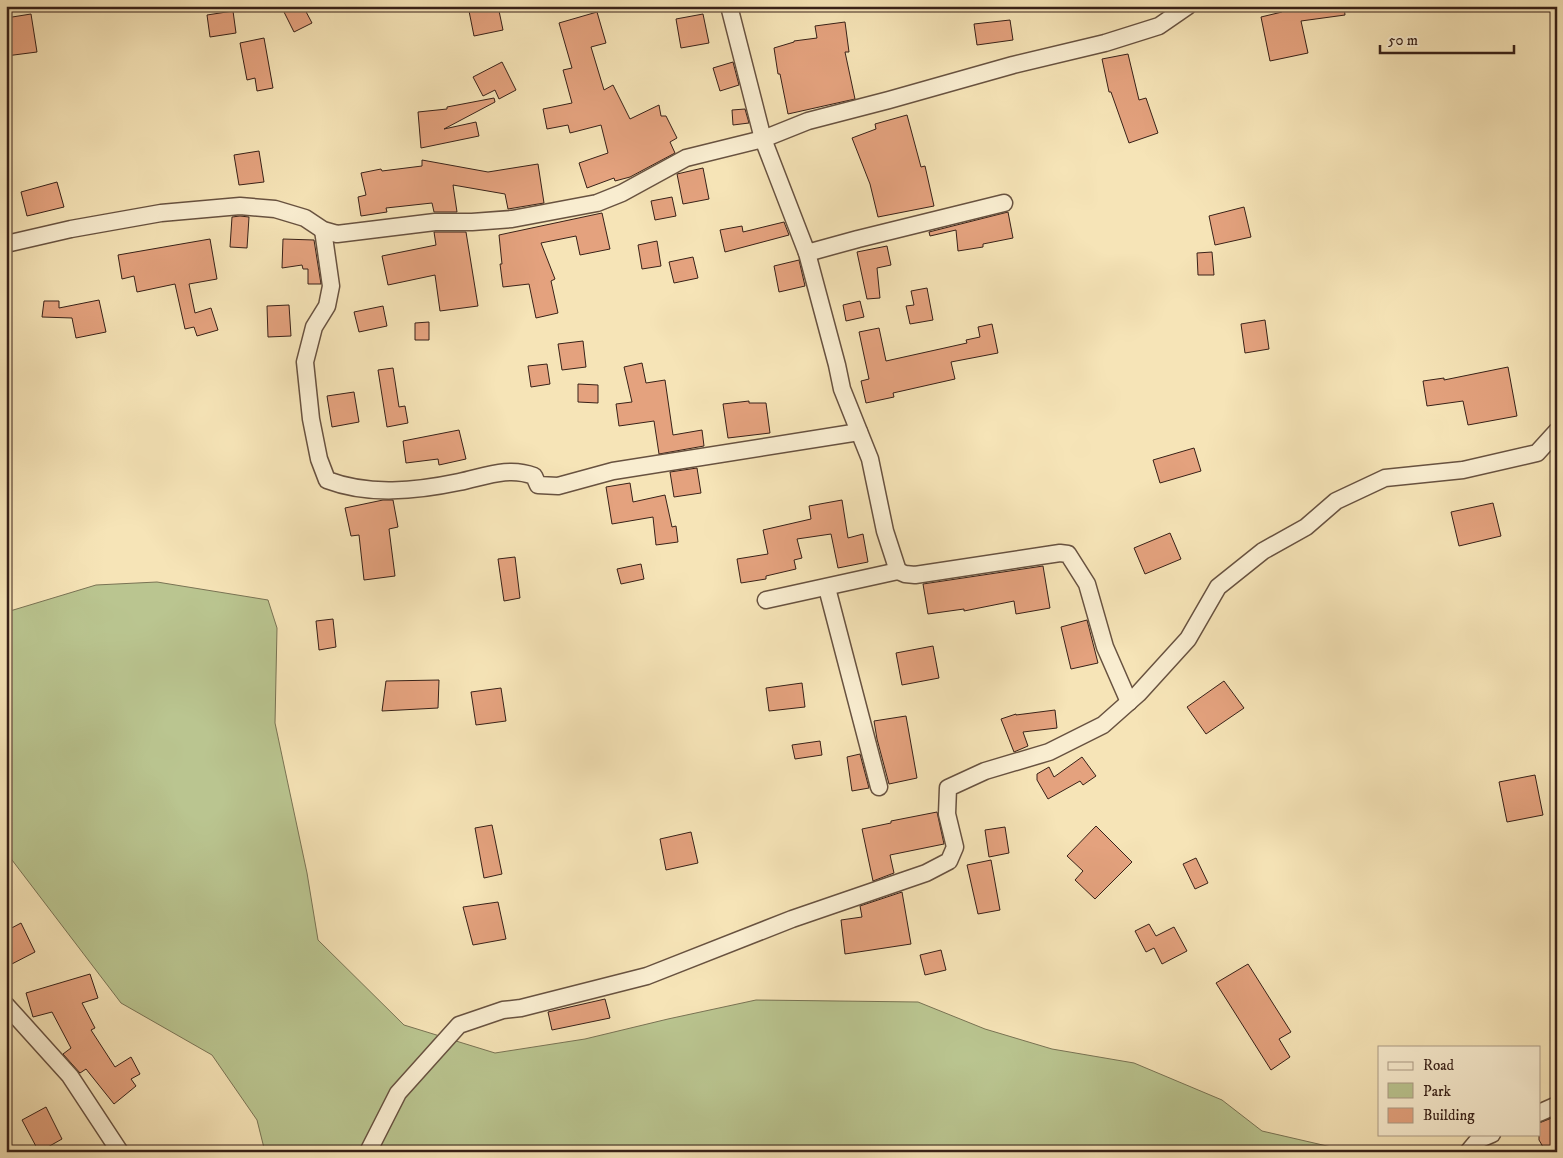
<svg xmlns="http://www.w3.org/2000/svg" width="1563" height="1158" viewBox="0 0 1563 1158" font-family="'IM FELL DW Pica',serif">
	<rect width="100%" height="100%" fill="#f6e4b7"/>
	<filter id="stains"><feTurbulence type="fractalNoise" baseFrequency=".004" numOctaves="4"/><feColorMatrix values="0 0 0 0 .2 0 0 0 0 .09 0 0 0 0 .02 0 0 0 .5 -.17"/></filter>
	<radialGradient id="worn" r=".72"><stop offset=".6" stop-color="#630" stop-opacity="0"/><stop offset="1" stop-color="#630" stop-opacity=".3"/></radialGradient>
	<polygon fill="#bac590" stroke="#797354" points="157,582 268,600 277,628 275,723 307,873 318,940 404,1025 495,1053 585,1039 668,1019 756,1000 918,1002 985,1029 1052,1049 1134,1063 1222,1100 1262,1131 1353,1152 265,1152 257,1120 212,1055 121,1003 12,860 6,850 6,618 10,611 96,585"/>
	<g fill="#e4a27e" stroke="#382118">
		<polygon points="281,6 303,6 312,23 294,32"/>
		<polygon points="468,6 498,6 503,30 474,36"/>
		<polygon points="1281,6 1344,6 1345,15 1301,21 1308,53 1270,61 1261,17 1282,12"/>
		<polygon points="233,11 236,33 210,37 207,15"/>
		<polygon points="597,12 606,43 591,47 604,90 613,85 630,119 659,105 661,116 666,116 677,138 670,142 675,153 630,177 615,181 614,178 587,188 579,163 608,153 601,125 570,133 568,125 547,129 543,109 572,103 563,70 572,68 559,23"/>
		<polygon points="31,14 37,52 6,56 6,18"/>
		<polygon points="703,14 709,43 681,48 676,19"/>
		<polygon points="1010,20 1013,40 977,45 974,24"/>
		<polygon points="845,22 849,52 845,52 855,99 788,114 780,74 778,74 774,48 794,42 794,41 817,38 815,26"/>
		<polygon points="264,38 273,88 257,91 255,78 247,80 240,43"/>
		<polygon points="1128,54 1139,100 1146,98 1158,133 1129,143 1111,92 1109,92 1102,59"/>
		<polygon points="502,62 516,90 499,99 495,90 483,96 473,77"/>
		<polygon points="733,62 739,85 720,91 713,68"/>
		<polygon points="494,98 495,102 444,129 476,122 479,136 421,148 418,112 447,109 447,107"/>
		<polygon points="745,109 749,123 733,125 732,110"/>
		<polygon points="907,115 921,167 925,166 934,206 878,217 870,184 852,138 876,129 875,124"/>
		<polygon points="259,151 264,182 239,185 234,155"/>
		<polygon points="422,160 488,172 538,164 544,203 508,209 505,194 453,185 457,212 434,212 432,203 386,208 387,212 361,216 358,197 366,195 361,173 381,169 382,171 422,166"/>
		<polygon points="703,168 709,199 683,204 677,174"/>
		<polygon points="57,182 64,207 27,216 21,192"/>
		<polygon points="672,197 676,216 655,220 651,201"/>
		<polygon points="1244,207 1251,237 1215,245 1209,216"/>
		<polygon points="1008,212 1013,238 983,244 983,247 958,251 956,230 930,236 929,232"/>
		<polygon points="602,213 610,249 580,255 576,236 541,243 555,279 551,281 558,313 536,318 529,284 503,287 500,264 502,264 499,235"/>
		<polygon points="240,216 249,217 247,248 230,247 232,217"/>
		<polygon points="784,222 789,235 725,252 720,230 742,226 743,232"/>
		<polygon points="434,232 466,232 478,306 440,311 435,275 388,285 382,256 436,245"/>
		<polygon points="210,239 217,279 189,284 195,313 211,308 218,330 197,336 194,327 185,329 175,284 137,292 134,276 122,279 118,255"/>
		<polygon points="283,239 314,240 321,284 308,284 308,269 303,269 302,265 282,268"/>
		<polygon points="657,241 661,266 642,269 638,245"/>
		<polygon points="887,246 891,265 877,268 880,298 867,299 857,252"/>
		<polygon points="1212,252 1214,275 1198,275 1197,253"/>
		<polygon points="693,257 698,278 674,283 669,262"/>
		<polygon points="799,260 805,286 779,292 774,266"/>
		<polygon points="927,288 933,320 910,324 906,306 914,305 911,291"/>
		<polygon points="99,300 106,332 76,338 72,318 42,317 44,301 59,301 59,308"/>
		<polygon points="860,301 864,317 846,321 843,305"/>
		<polygon points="289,305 291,336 268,337 267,306"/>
		<polygon points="383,306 387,326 359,332 354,312"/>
		<polygon points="1265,320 1269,349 1245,353 1241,324"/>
		<polygon points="429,322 429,340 415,340 415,323"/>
		<polygon points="992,324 998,353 951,362 955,379 893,393 894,397 866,403 861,381 869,379 859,332 879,328 886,361 967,343 966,340 980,337 978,327"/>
		<polygon points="583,341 586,367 562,370 558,344"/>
		<polygon points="642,363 646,383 665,380 673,435 702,430 704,446 659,454 654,421 619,426 616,404 632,402 624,367"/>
		<polygon points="547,364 550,384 531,387 528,366"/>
		<polygon points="1508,367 1517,416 1468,425 1463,401 1427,406 1423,381 1444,378 1444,380"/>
		<polygon points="393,368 399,407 405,406 408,423 387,427 378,370"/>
		<polygon points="578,384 598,385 598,403 578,402"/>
		<polygon points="354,392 359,422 332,427 327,396"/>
		<polygon points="749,401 749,403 766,403 770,433 728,438 723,404"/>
		<polygon points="459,430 466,459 439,465 438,459 406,463 403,441"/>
		<polygon points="1194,448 1201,471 1160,483 1153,460"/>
		<polygon points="697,468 701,493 674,497 670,472"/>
		<polygon points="630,483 633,502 665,495 672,527 676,526 678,542 656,545 653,517 612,524 606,487"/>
		<polygon points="383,500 393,500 398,527 389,529 395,576 364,580 359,535 351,536 345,508"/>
		<polygon points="842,500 848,538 863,534 868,562 838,568 831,534 797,539 802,558 794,560 796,569 766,576 766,579 741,583 737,559 768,554 763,530 811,519 809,506"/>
		<polygon points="1493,503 1501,536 1459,546 1451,512"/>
		<polygon points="1170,533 1181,559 1145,574 1134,548"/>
		<polygon points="515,557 520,598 504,601 498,559"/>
		<polygon points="641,564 644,579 621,584 617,569"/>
		<polygon points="1043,566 1050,608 1016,614 1014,601 964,611 964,609 928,614 923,584"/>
		<polygon points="333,619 336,647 319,650 316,621"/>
		<polygon points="1087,620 1098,663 1071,669 1061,627"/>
		<polygon points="933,646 939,678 902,685 896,653"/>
		<polygon points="439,680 438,708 382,711 386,681"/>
		<polygon points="1224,681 1244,708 1206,734 1187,707"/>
		<polygon points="802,683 805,707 769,711 766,688"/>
		<polygon points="501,688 506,721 476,725 471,692"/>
		<polygon points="1055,710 1057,728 1023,732 1028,746 1014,752 1001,719 1016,714 1016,715"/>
		<polygon points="906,716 917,778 889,784 877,739 874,721"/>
		<polygon points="820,741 822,755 795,759 792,745"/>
		<polygon points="860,754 869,788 852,791 847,757"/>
		<polygon points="1082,757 1096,776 1083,785 1080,781 1048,799 1037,780 1037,774 1049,767 1054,777"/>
		<polygon points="1535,775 1543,815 1507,822 1499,782"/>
		<polygon points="937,812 944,844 890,855 894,873 873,881 862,829 891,823 891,821"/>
		<polygon points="492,825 502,874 484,878 475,828"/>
		<polygon points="1096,826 1132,862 1095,899 1075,880 1083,871 1067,856"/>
		<polygon points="1005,827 1009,853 989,857 985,830"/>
		<polygon points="691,832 698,863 666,870 660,839"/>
		<polygon points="1196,858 1208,883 1195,889 1183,864"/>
		<polygon points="991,860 1000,910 978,914 967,865"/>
		<polygon points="902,892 911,944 845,954 841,920 862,917 860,906"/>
		<polygon points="498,902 506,939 473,945 463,907"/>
		<polygon points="21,923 35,952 6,967 6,931"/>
		<polygon points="1149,924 1156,936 1174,927 1187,951 1162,964 1154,948 1146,952 1135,931"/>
		<polygon points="941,950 946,970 925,975 920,955"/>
		<polygon points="1248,964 1291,1032 1279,1039 1290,1057 1271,1070 1216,983"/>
		<polygon points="90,974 98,998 82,1003 95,1028 91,1030 115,1067 131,1057 140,1074 131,1079 136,1086 114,1104 86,1069 80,1073 63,1054 71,1048 52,1012 33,1017 26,993"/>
		<polygon points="605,999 610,1018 552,1030 548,1012"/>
		<polygon points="46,1107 62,1139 39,1152 22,1120"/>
		<polygon points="1557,1116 1557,1152 1546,1152 1539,1140 1539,1123"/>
	</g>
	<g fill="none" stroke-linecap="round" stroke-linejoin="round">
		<g stroke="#685240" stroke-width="19">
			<g id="street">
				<polyline points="729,6 763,139 807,253 837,365 842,389 870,459 885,531 898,571"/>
				<path d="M323 230 331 286 327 306 314 327 305 362 311 419 319 459 327 480C369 496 416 491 459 482 484 477 508 466 534 476L538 485 558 486 613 471 859 432"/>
				<polyline points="6,244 71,229 161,213 240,206 275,209 305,218 323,230 337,234 435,222 472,222 512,219 597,203 622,193 686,158 763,139 808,121 889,100 1013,65 1105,43 1159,26 1188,6"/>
				<polyline points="807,253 858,239 1004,203"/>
				<polyline points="827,588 879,787"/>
				<polyline points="766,600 898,571 905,574 915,575 1060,553 1068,554 1087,584 1105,647 1129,702"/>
				<polyline points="6,1005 70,1076 120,1152"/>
				<polyline points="1539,1113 1557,1105"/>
				<polyline points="368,1152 398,1093 459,1025 503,1010 521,1008 647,976 792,919 926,873 949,861 955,847 947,814 948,788 985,771 1049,752 1103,725 1138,694 1188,639 1218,587 1263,551 1306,527 1336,501 1385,478 1463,470 1537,453 1557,431"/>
				<polyline points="1468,1152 1478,1140 1492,1134"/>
			</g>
		</g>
		<use href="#street" stroke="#f9edd0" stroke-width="16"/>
	</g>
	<rect width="1563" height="1158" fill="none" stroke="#f6e4b7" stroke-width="25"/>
	<rect x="8" y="8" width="1548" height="1143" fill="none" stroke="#382118" stroke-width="2.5"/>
	<rect x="12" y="12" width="1538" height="1133" fill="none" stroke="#382118"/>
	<rect x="1378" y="1046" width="162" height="90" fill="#f9edd0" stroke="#ac9b86"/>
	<rect x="1388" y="1062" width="25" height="8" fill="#f9edd0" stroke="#ac9b86"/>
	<text x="1423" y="1070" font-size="15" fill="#382118">Road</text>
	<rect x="1388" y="1083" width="25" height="15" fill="#bac590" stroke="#ac9b86"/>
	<text x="1423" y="1096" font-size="15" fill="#382118">Park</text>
	<rect x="1388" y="1108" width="25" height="15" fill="#e4a27e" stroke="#ac9b86"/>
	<text x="1423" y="1120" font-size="15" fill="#382118">Building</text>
	<path d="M1380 45v8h134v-8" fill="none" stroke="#382118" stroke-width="2.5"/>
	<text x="1388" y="45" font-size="15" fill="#382118" stroke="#f9edd0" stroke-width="4" paint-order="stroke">50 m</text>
	<rect width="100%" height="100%" filter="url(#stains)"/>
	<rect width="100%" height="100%" fill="url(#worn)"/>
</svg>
